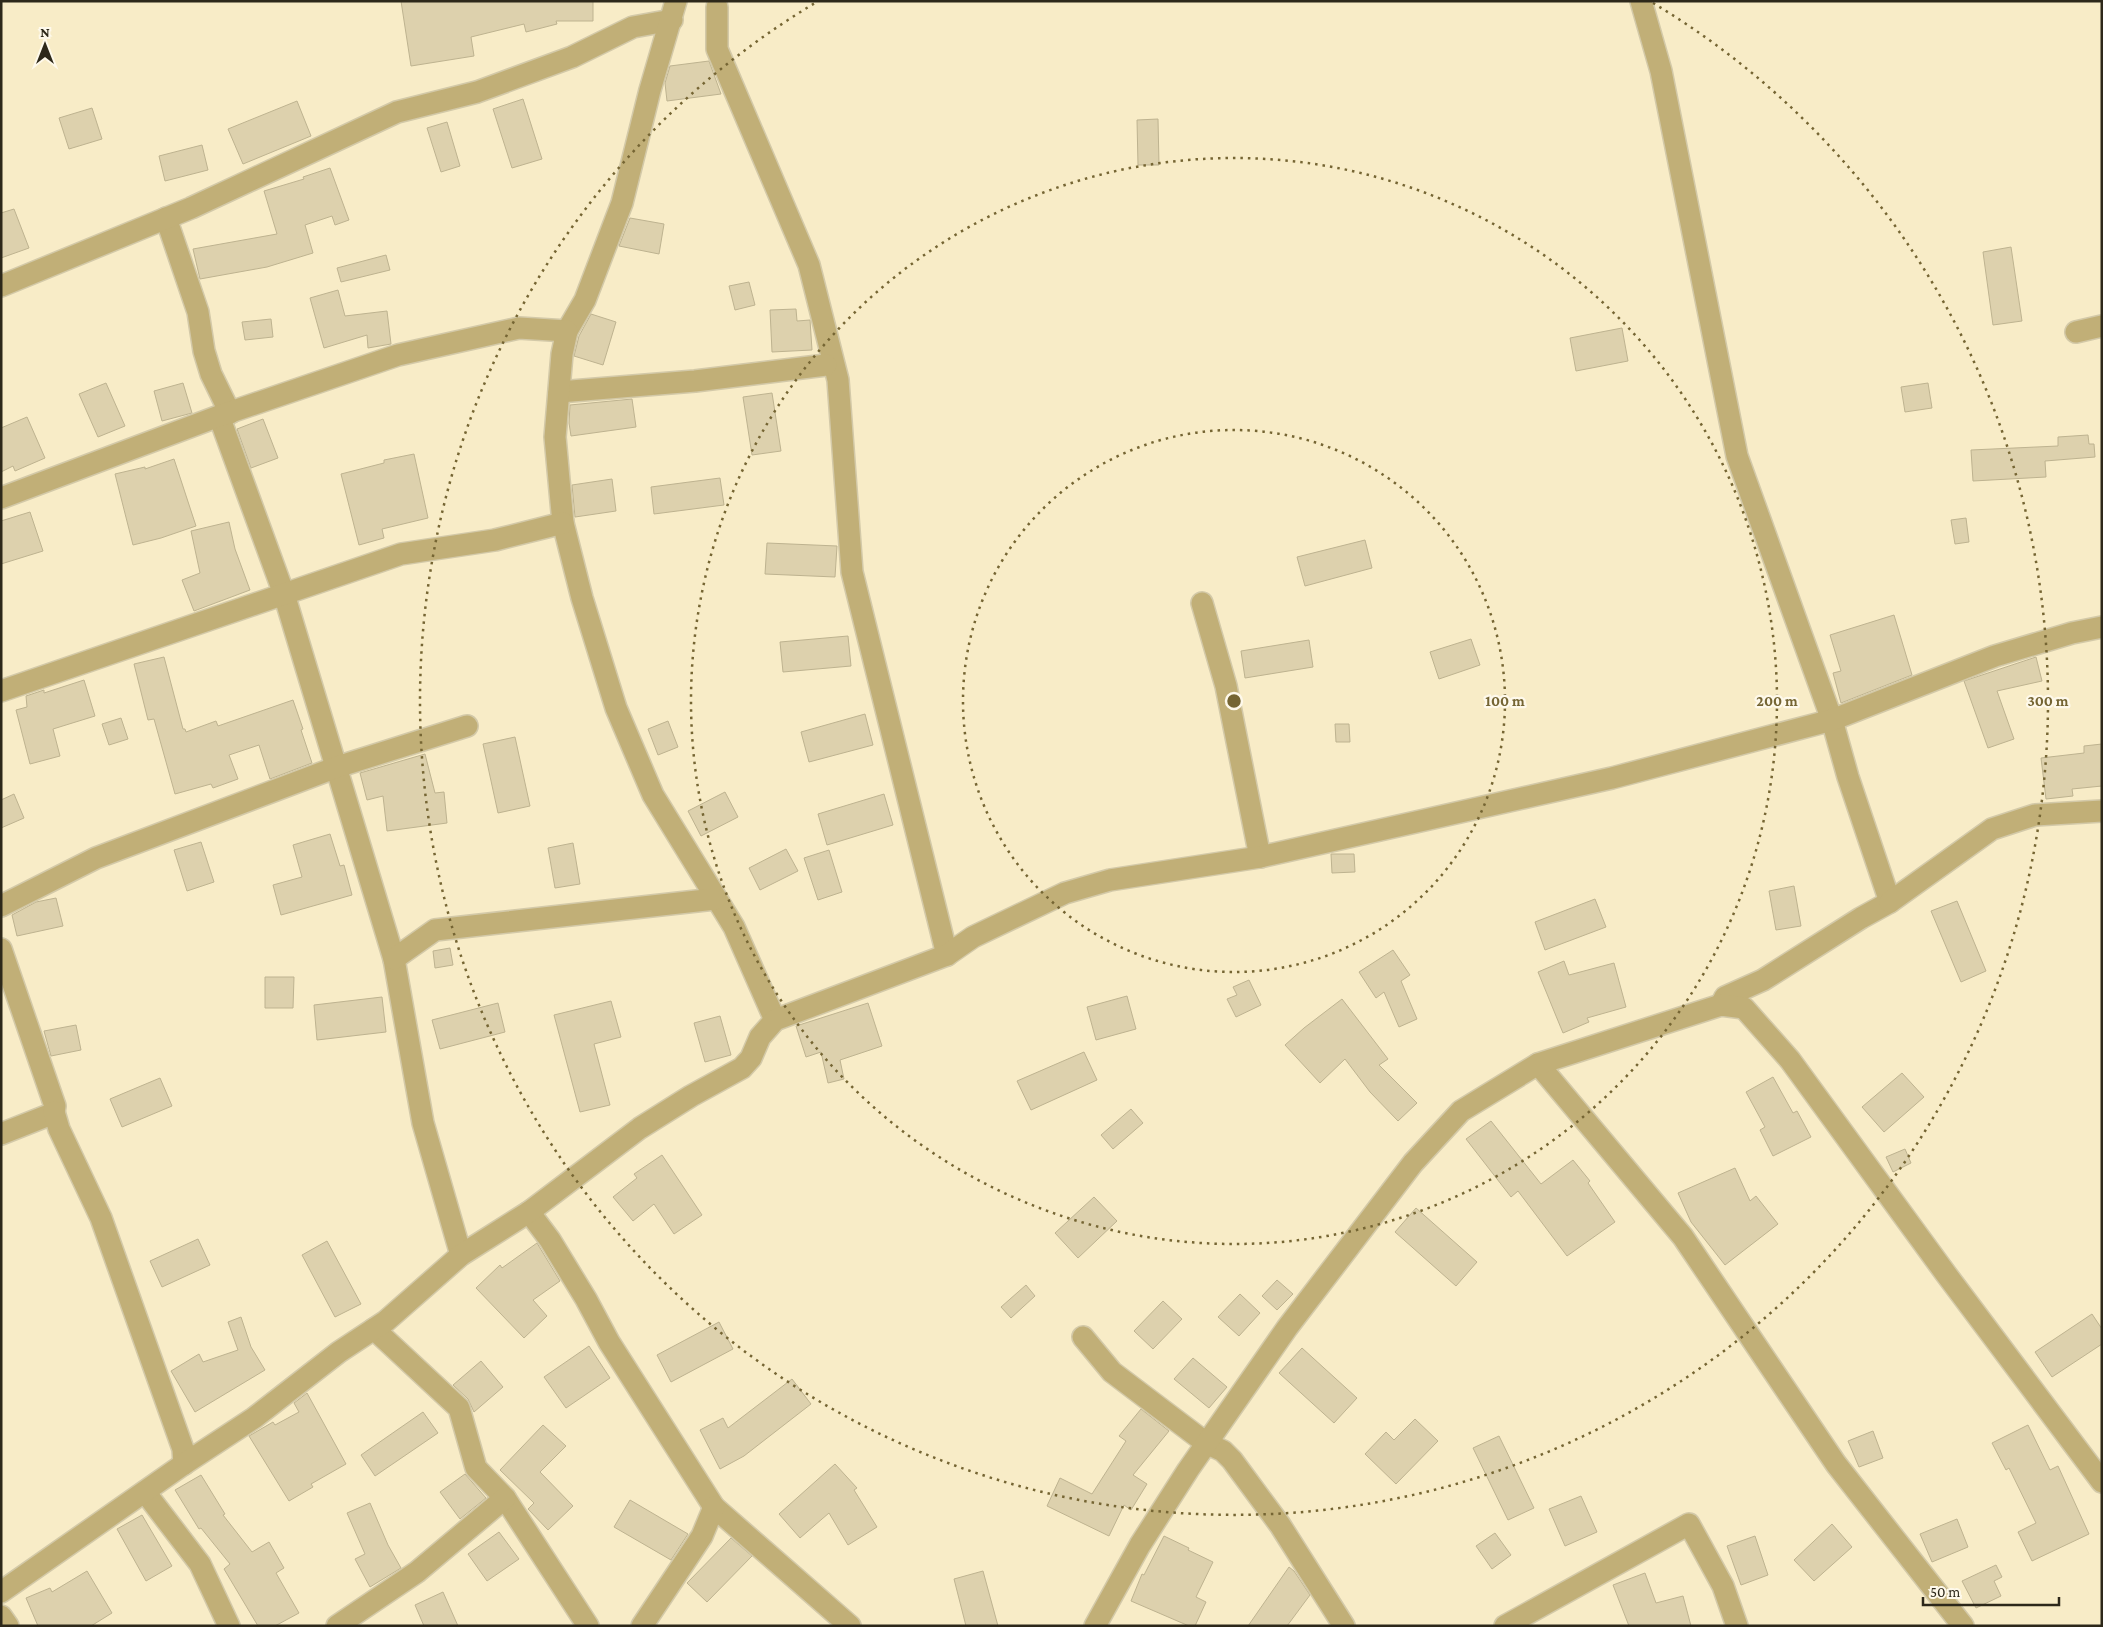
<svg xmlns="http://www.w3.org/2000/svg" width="2103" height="1627" viewBox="0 0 2103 1627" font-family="'Crimson Pro',serif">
	<rect width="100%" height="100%" fill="#f8ecc7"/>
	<g fill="#ddd1ad" stroke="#beb390">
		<polygon points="401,1 593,1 593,21 556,21 557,24 526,32 524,24 471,37 474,56 411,66"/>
		<polygon points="709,61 721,94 667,101 665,83 670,66"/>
		<polygon points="523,99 542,159 512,168 493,109"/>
		<polygon points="297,101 311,136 243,164 228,129"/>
		<polygon points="92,108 102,139 69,149 59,118"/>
		<polygon points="1158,119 1159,165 1138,165 1137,120"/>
		<polygon points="447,122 460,166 441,172 427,128"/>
		<polygon points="202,145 208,170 165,181 159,156"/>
		<polygon points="330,168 349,220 335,225 332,216 305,225 313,253 267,267 200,279 193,249 277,234 264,191 304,179 303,177"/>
		<polygon points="14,209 29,248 1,258 1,213"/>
		<polygon points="630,218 664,224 659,254 619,246"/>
		<polygon points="2011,247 2022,321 1993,325 1983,252"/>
		<polygon points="386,255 390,270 341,282 337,268"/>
		<polygon points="749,282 755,305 735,310 729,286"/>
		<polygon points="338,290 345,316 387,311 391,344 368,348 367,335 324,348 310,298"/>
		<polygon points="796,309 797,321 810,320 812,350 772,352 770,310"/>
		<polygon points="591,314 616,322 603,365 574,356 579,336"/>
		<polygon points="271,319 273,337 245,340 242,322"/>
		<polygon points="1622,328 1628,361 1576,371 1570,338"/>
		<polygon points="106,383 125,426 98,437 79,394"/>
		<polygon points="183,383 192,413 162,421 154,391"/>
		<polygon points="1928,383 1932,408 1905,412 1901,387"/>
		<polygon points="772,393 781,451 752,455 743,397"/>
		<polygon points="632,399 636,427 571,436 569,423 570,405"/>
		<polygon points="27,417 45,458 15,471 13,466 1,472 1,428"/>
		<polygon points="263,419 278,458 251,468 237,429"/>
		<polygon points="2088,435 2089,444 2094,444 2095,457 2045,461 2046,477 1973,481 1971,450 2058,446 2058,437"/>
		<polygon points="414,454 428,518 382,529 384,538 359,545 341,474 384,463 384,460"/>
		<polygon points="174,459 196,526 161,538 133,545 115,474 145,467 145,469"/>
		<polygon points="720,478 724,505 654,514 651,487"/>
		<polygon points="612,479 616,511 575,517 572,485"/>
		<polygon points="30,512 43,551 1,564 1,521"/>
		<polygon points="1966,518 1969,542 1955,544 1951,520"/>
		<polygon points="229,522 235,549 250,590 194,611 182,580 200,573 191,531"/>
		<polygon points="1365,540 1372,568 1305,586 1297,557"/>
		<polygon points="767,543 837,546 835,577 765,574"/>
		<polygon points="1894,615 1912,675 1841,703 1833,673 1841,671 1830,635"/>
		<polygon points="848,636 851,666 783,672 780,642"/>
		<polygon points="1471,639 1480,665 1439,679 1430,652"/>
		<polygon points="1309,640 1313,667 1245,678 1241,651"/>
		<polygon points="164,657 183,729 185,729 186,732 216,721 218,726 293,700 303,729 301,730 312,763 270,779 259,745 229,755 238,779 213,788 211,784 175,794 154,719 148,720 134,664"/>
		<polygon points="2036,657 2042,681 1997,691 2014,739 1988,748 1964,681"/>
		<polygon points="84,680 95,716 53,729 60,756 30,764 16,710 27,707 26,696 44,690 44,693"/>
		<polygon points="865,714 873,745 809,762 801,732"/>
		<polygon points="121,718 128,739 109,745 102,724"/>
		<polygon points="668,721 678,747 658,755 648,729"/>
		<polygon points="1335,724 1349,724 1350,742 1336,742"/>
		<polygon points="515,737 530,806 498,813 483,744"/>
		<polygon points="2102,744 2102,786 2072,789 2073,796 2046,799 2041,758 2084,753 2084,746"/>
		<polygon points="425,754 435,793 444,792 447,823 387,831 383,796 367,800 360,773"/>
		<polygon points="725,792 738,817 701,836 688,811"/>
		<polygon points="14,794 24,818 1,828 1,800"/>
		<polygon points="884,794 893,825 827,845 818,814"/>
		<polygon points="330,834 340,866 344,865 352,895 281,915 273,885 302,877 293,845"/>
		<polygon points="201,842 214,882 187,891 174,850"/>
		<polygon points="573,843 580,884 555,888 548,848"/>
		<polygon points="786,849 798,871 760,890 749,868"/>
		<polygon points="829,850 842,892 818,900 804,858"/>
		<polygon points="1331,854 1354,854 1355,872 1332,873"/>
		<polygon points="1794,886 1801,926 1776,930 1769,891"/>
		<polygon points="56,898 63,926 17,936 12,915 36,902"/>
		<polygon points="1595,899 1606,927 1545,950 1535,922"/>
		<polygon points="1957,901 1986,971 1961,982 1931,911"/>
		<polygon points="450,948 453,965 435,968 433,951"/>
		<polygon points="1393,950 1410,975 1401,981 1417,1019 1399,1027 1384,992 1376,998 1359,972"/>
		<polygon points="1564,961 1569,975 1614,963 1626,1007 1587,1018 1589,1022 1563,1033 1538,972"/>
		<polygon points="265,977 294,977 293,1008 265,1008"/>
		<polygon points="1249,980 1261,1005 1236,1017 1227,999 1237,995 1233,987"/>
		<polygon points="1127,996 1136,1029 1096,1040 1087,1007"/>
		<polygon points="382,997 386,1032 317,1040 314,1005"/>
		<polygon points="1342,999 1388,1059 1379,1065 1417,1103 1398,1121 1370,1092 1345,1059 1320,1083 1285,1045 1304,1028"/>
		<polygon points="611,1001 621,1037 594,1044 610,1105 580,1112 554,1015"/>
		<polygon points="498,1003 505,1032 440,1049 432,1020"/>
		<polygon points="868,1003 882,1046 840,1060 844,1079 828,1083 821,1052 806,1057 796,1026"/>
		<polygon points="720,1016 731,1055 705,1062 694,1023"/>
		<polygon points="76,1025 81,1050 51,1056 44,1031"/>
		<polygon points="1084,1052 1097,1080 1031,1110 1017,1081"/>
		<polygon points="1902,1073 1924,1097 1884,1132 1862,1107"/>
		<polygon points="1773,1077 1793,1113 1797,1111 1811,1137 1773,1156 1760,1130 1765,1127 1746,1092"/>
		<polygon points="160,1078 172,1106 122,1127 110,1099"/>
		<polygon points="1131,1109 1143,1123 1113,1149 1101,1135"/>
		<polygon points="1491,1121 1541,1184 1573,1160 1590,1181 1588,1183 1615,1222 1567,1256 1518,1191 1511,1197 1466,1139"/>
		<polygon points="1905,1149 1911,1163 1893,1172 1886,1157"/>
		<polygon points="662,1155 702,1215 674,1234 654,1204 633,1221 613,1197 637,1178 634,1174"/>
		<polygon points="1735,1168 1750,1201 1756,1196 1778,1224 1725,1265 1691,1222 1678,1193"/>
		<polygon points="1094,1197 1117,1221 1078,1258 1055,1233"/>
		<polygon points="1416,1208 1477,1262 1456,1286 1395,1232"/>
		<polygon points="198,1239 210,1265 162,1287 150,1261"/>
		<polygon points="327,1241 361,1304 335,1317 302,1255"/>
		<polygon points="537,1243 560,1281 533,1300 547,1316 524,1338 476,1288 500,1265 502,1268"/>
		<polygon points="1277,1280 1293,1294 1277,1310 1262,1296"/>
		<polygon points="1026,1285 1035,1296 1011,1318 1001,1307"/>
		<polygon points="1240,1294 1260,1313 1239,1336 1218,1317"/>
		<polygon points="1163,1301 1182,1319 1153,1349 1134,1331"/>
		<polygon points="2092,1314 2102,1329 2102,1344 2052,1377 2035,1352"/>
		<polygon points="241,1317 251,1347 265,1370 195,1412 171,1371 199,1354 203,1362 238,1350 228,1322"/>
		<polygon points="719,1322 733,1349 671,1382 657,1355"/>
		<polygon points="589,1346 610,1378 566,1408 544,1377"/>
		<polygon points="1302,1348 1357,1398 1334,1423 1279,1373"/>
		<polygon points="1193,1358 1227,1387 1209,1408 1174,1379"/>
		<polygon points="481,1361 503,1387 474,1412 468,1399 453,1385"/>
		<polygon points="792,1379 811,1404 744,1456 720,1469 700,1430 723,1418 728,1428"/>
		<polygon points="307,1393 346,1464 311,1484 313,1487 289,1501 249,1436 273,1422 275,1425 299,1412 294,1403"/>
		<polygon points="1141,1409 1169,1431 1133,1475 1147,1484 1131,1510 1124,1505 1109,1536 1047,1506 1060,1478 1092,1494 1126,1441 1119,1436"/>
		<polygon points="423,1412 438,1433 375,1476 361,1455"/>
		<polygon points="1415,1419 1438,1441 1396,1484 1365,1454 1386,1432 1394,1440"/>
		<polygon points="543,1425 566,1446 540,1472 573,1506 548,1530 528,1509 534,1503 500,1470"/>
		<polygon points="2028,1425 2050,1470 2058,1466 2089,1534 2032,1561 2018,1532 2036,1523 2009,1468 2006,1470 1992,1443"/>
		<polygon points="1873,1431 1883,1458 1859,1467 1848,1441"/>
		<polygon points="1499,1436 1534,1508 1508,1520 1473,1448"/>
		<polygon points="835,1464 857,1488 854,1490 877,1527 848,1545 829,1513 800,1538 779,1514"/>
		<polygon points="465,1474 486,1498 460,1519 440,1492"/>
		<polygon points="201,1475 225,1514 223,1515 252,1552 269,1542 284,1568 276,1573 299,1613 275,1626 258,1626 224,1569 230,1564 201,1528 199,1529 175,1490"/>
		<polygon points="1581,1496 1597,1532 1565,1546 1549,1509"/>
		<polygon points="630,1500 688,1534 671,1560 614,1527"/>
		<polygon points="370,1503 388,1545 401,1568 370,1587 355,1559 365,1554 347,1513"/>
		<polygon points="142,1515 172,1566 146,1581 117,1529"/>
		<polygon points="1957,1519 1968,1547 1932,1562 1920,1534"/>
		<polygon points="1832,1524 1852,1547 1814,1581 1794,1560"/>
		<polygon points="499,1532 519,1559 487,1581 468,1554"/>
		<polygon points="1495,1533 1511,1555 1492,1569 1476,1546"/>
		<polygon points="1164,1536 1189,1548 1188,1550 1213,1562 1196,1597 1206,1602 1195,1626 1189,1626 1131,1601 1142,1574 1144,1575"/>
		<polygon points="1755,1536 1768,1575 1741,1585 1727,1546"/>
		<polygon points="731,1538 752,1556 707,1602 687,1583"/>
		<polygon points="1996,1565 2002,1577 1994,1581 2001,1596 1976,1608 1962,1581"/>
		<polygon points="1289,1567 1294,1571 1310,1595 1287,1626 1248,1626"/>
		<polygon points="87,1571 112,1613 91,1626 38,1626 26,1598 50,1588 52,1592"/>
		<polygon points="983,1571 998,1626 966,1626 954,1579"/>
		<polygon points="1645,1573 1656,1603 1683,1596 1691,1626 1629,1626 1613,1585"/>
		<polygon points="443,1592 458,1626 424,1626 415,1605"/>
	</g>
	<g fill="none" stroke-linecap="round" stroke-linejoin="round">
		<g stroke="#d3c9a8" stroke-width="24">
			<g id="minor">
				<polyline points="1641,1 1661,71 1737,456 1832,720 1848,777 1890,902 1861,918 1763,980 1725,997 1721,1005"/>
				<polyline points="717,7 717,49 809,265 838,380 852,572 947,955"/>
				<polyline points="166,218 198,312 204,351 211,374 230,413"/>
				<polyline points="1,286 191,208 397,112 477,92 572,57 633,27 672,20"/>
				<polyline points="567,331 585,300 622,203 650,90 676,1"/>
				<polyline points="2076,332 2102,326"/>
				<polyline points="559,392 695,381 826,365"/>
				<polyline points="219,416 284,594 394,959 423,1123 461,1255"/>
				<polyline points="1,498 219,416 398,355 519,328 567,331 562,354 555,437 563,523 582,598 616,708 653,795 734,927 775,1020"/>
				<polyline points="1202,603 1226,686 1260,857"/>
				<polyline points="1,691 401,554 495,540 563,523"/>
				<polyline points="1890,902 1992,829 2035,815 2102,811"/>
				<polyline points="1,906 96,858 337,767 467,726"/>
				<polyline points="1,949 55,1106 54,1112 49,1115 1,1134"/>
				<polyline points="394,959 435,930 715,899"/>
				<polyline points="1538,1064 1683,1237 1836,1464 1963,1626"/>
				<polyline points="54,1112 59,1129 101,1218 183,1449 184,1464"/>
				<polyline points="529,1212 550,1240 586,1299 609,1342 714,1507 850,1626"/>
				<polyline points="374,1329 459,1408 476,1468 505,1498 588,1626"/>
				<polyline points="1083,1337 1112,1372 1206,1443 1223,1451 1232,1460 1280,1525 1344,1626"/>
				<polyline points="145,1492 200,1564 229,1626"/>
				<polyline points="1,1592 184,1464 254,1418 339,1352 386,1321 461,1255 529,1212 640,1128 691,1096 742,1068 751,1058 760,1037 775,1020 947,955 973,937 1065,893 1110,880 1260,857 1612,778 1832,720 1995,656 2072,633 2102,627"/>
				<polyline points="1,1616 8,1626"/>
				<polyline points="337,1626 417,1572 505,1498"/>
				<polyline points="642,1626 702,1536 714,1507"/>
				<polyline points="1095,1626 1140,1545 1188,1470 1287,1328 1413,1163 1461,1111 1538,1064 1721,1005 1744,1008 1790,1060 1946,1274 2102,1482"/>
				<polyline points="1505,1626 1689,1524 1723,1586 1737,1626"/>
			</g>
		</g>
		<use href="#minor" stroke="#c1af77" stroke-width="21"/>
	</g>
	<g fill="none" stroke="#756533" stroke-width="2.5" stroke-dasharray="2.5 5">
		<circle cx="1234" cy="701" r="271"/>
		<circle cx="1234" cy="701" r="543"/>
		<path d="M1653 3A814 814 0 1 1 815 3"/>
	</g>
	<circle cx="1234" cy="701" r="8" fill="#756533" stroke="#fef9eb" stroke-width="2.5"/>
	<g font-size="15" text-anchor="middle" font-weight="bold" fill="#756533" stroke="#fef9eb" stroke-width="4.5" stroke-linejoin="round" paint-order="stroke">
		<text x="1505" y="706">100 m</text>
		<text x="1777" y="706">200 m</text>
		<text x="2048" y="706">300 m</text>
	</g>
	<rect width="2103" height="1627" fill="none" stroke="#2d281a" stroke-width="5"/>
	<g transform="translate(45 45)" stroke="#fef9eb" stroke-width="4" paint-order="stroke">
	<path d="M0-4L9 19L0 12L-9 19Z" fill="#2d281a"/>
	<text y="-8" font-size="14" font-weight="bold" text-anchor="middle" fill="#2d281a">N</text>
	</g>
	<path d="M1923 1597v8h136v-8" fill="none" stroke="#2d281a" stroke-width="2.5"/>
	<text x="1930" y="1597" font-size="15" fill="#2d281a" stroke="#fef9eb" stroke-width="4" paint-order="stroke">50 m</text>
</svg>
